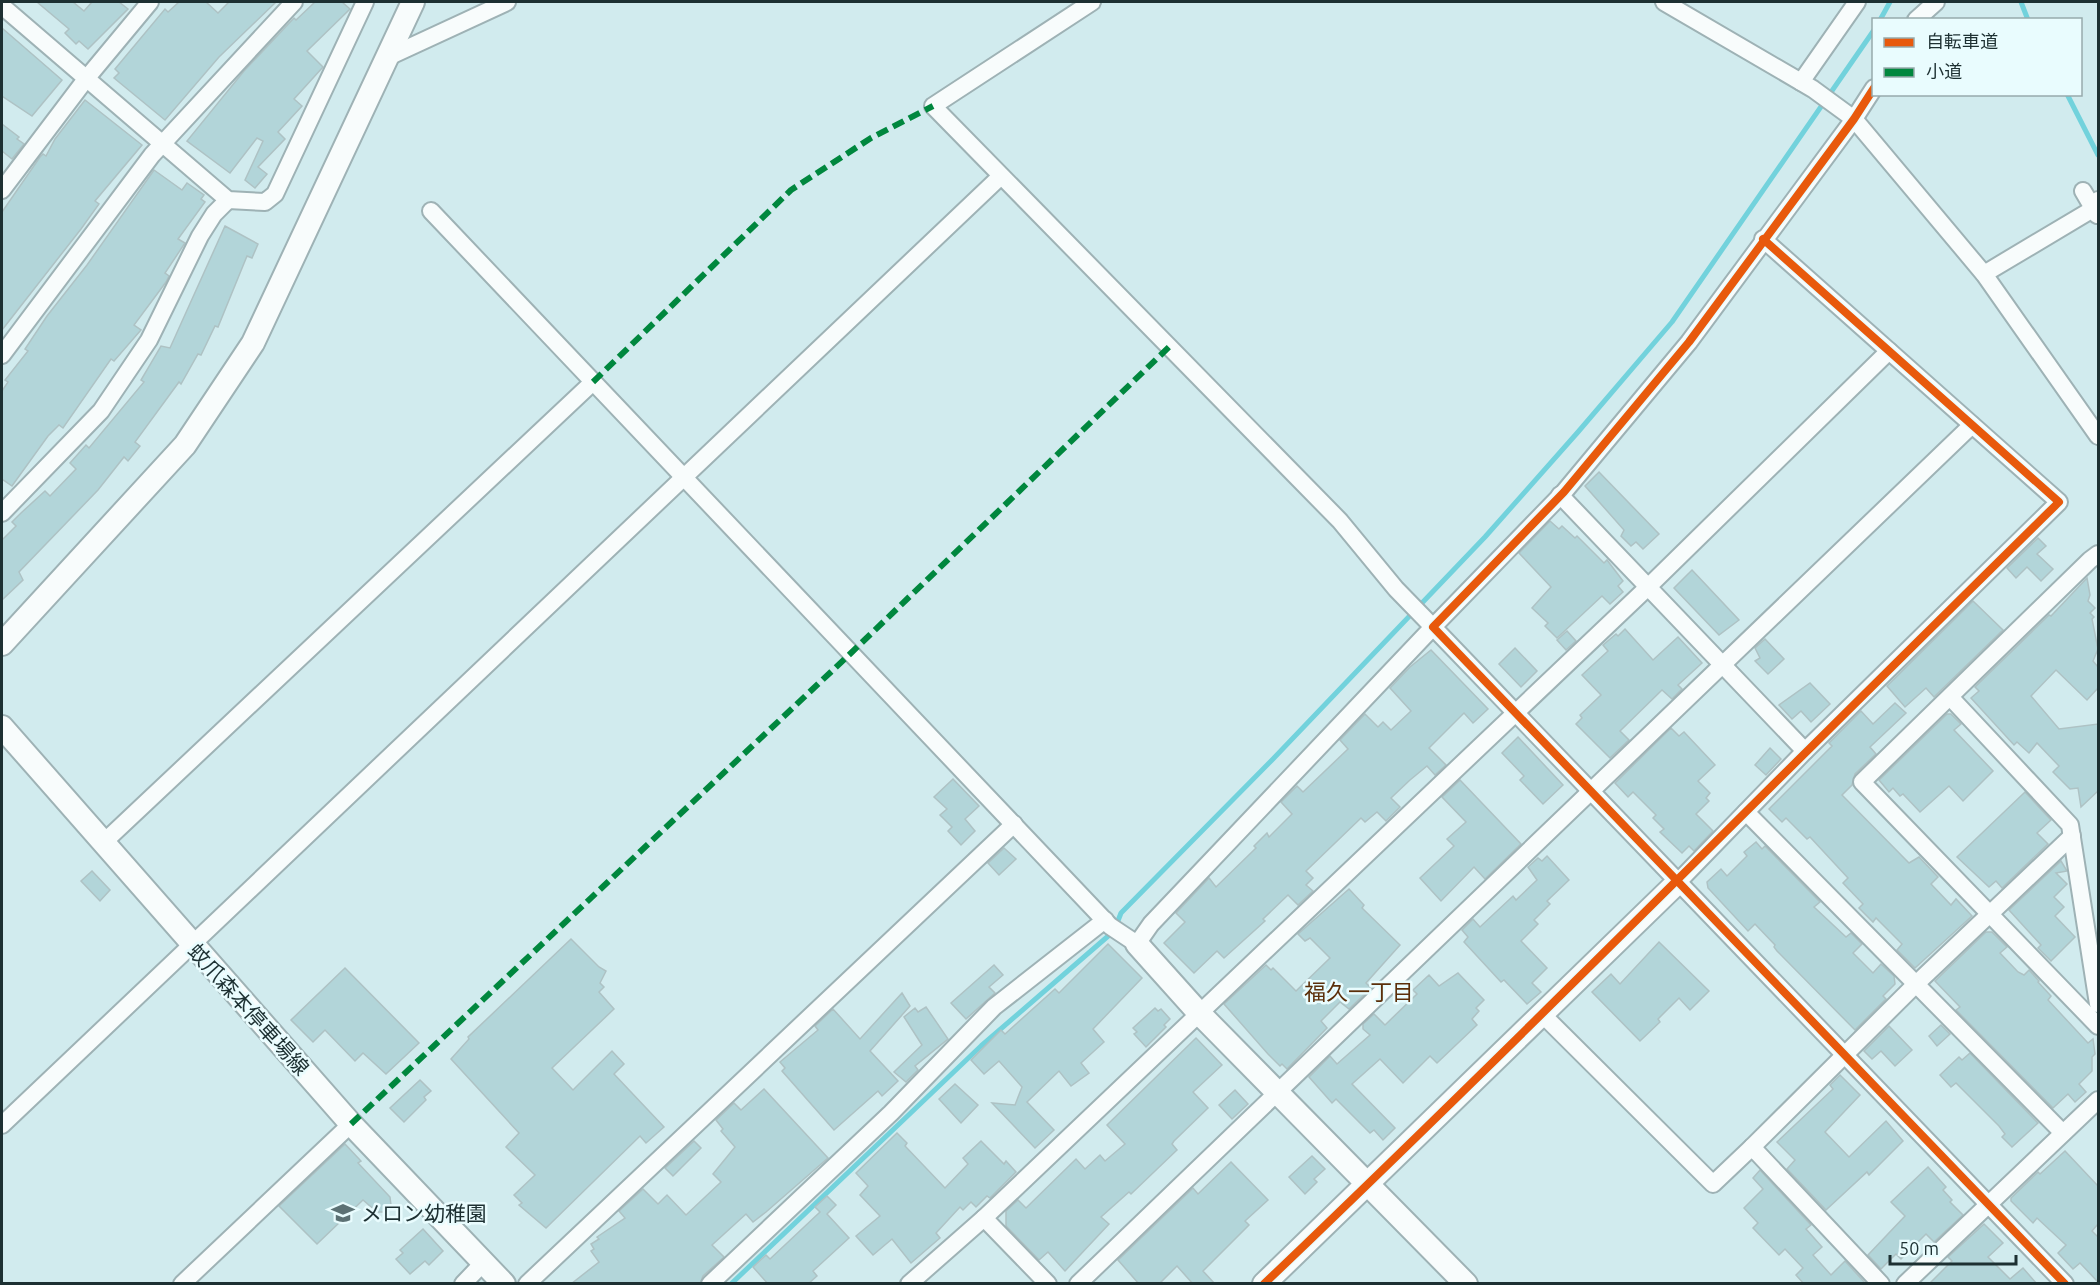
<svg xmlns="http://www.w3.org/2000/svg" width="2100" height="1285" viewBox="0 0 2100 1285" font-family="Ubuntu,'Noto Sans JP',sans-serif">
	<rect width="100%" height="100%" fill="#d1ebee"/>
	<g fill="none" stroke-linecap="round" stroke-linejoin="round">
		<g stroke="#72d2dc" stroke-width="5">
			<polyline points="2021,2 2028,20"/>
			<polyline points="1880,20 1890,2"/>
			<polyline points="2067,94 2098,155"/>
			<polyline points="731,1284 981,1046 1114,931 1121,913 1273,759 1485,537 1578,432 1672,322 1874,30"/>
		</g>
	</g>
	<g fill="#b2d5d9" stroke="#aec2c4" stroke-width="1.5">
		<polygon points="37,2 73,2 84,11 92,2 119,2 128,9 88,49 79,41 76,44 65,33 69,29"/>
		<polygon points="179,2 206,2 218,13 229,2 276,2 219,57 165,120 114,78 119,73 115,69 165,9 168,12"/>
		<polygon points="315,2 342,2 350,9 307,51 323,67 294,99 302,106 278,132 285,139 258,167 267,174 255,188 245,180 263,141 257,138 230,173 187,141 244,71 294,18 296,20"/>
		<polygon points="2,28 62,80 32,116 2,96"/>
		<polygon points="85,100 142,145 95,201 99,204 81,229 2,330 2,212 40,157 43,154 46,156 55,139"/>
		<polygon points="2,124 19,137 17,139 24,144 12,159 2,151"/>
		<polygon points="154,170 182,190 187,183 204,195 201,199 205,202 178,239 185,243 165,273 169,276 166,282 134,325 141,330 114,361 111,359 63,428 59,425 48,436 12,486 2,479 2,391 8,382 5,380 28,351 25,349 47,316 87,265"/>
		<polygon points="225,226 258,244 252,258 247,256 218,327 215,326 201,355 198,354 181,384 179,382 135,442 140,446 128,461 124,457 98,490 19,572 23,580 2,600 2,540 16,526 12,522 21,513 45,491 50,496 76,469 70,463 86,445 89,448 144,382 141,380 161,346 170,348"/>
		<polygon points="1599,472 1659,534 1643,549 1636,542 1631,546 1621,536 1624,530 1585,486"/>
		<polygon points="1550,521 1559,529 1562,526 1575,538 1577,536 1604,563 1607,560 1623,581 1618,586 1623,592 1610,604 1602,596 1557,638 1545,626 1548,623 1532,608 1551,587 1519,553"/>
		<polygon points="2038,538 2046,546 2037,554 2053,569 2041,581 2027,567 2016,578 2007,568"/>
		<polygon points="1692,570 1739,620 1719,635 1674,588"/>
		<polygon points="2087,578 2090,595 2088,601 2095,608 2090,613 2094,617 2092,619 2098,649 2093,661 2098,667 2098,688 2087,700 2056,670 2031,696 2059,729 2098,724 2098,791 2081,807 2078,788 2070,789 2053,772 2059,766 2037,743 2029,753 2017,742 2014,745 1971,698 1979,691 1975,687 2049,615 2051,616"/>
		<polygon points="1973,601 2003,630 1934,697 1926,688 1905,707 1887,686"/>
		<polygon points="1625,629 1653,660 1678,637 1702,663 1678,685 1682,689 1672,699 1662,690 1620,731 1629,740 1610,758 1576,724 1582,718 1580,715 1601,695 1582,675 1608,651 1603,645 1616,634 1618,636"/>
		<polygon points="1567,631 1576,641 1566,650 1557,640"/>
		<polygon points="1765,639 1784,659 1768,674 1755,661 1760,658 1755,648"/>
		<polygon points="1515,648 1537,671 1521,687 1499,664"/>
		<polygon points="1431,650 1488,709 1473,723 1464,713 1429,748 1446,765 1435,775 1427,766 1410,780 1391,798 1400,807 1386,821 1377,812 1365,822 1361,818 1306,871 1313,878 1306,885 1313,891 1298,905 1288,895 1263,919 1265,921 1224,958 1217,951 1194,973 1164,943 1185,922 1176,913 1209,878 1216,887 1256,848 1254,846 1267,833 1269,837 1292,814 1281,802 1297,786 1303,792 1348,749 1340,740 1365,714 1378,727 1383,722 1391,730 1411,711 1390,688 1410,667"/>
		<polygon points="1810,683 1830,704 1811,722 1801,711 1792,719 1779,705"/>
		<polygon points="1895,703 1906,713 1870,747 1876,754 1855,774 1852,785 1842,795 1909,863 1919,857 1938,877 1931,884 1951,905 1956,899 1972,916 1915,968 1897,950 1902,944 1876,918 1873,922 1859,908 1863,904 1843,883 1848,878 1810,837 1807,839 1786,818 1782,822 1769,809 1832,746 1829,743 1861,711 1873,724"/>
		<polygon points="1947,714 1951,714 1961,724 1954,730 1993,771 1963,801 1949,786 1920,812 1903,794 1900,796 1893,788 1889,792 1879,780"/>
		<polygon points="1671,728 1679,736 1684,732 1715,765 1698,781 1710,793 1706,798 1709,801 1696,814 1713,831 1694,851 1689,846 1682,853 1660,832 1664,829 1653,818 1656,815 1633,792 1628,797 1615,783"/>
		<polygon points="1518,737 1563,785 1543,804 1520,780 1524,776 1502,753"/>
		<polygon points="1770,748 1781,759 1766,775 1755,765"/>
		<polygon points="953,779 979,806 965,819 975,831 961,845 948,831 952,827 940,815 947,809 934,797"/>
		<polygon points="1460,780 1521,844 1485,879 1474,867 1441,901 1420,878 1454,846 1447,839 1466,822 1442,797"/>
		<polygon points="2025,792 2051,820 2037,833 2048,844 2002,888 1996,881 1989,887 1957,857"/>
		<polygon points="1756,842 1762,849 1765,846 1820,902 1814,907 1846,937 1851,933 1862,944 1853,953 1873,973 1881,964 1894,976 1895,984 1883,996 1886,999 1855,1030 1777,951 1774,947 1775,945 1755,924 1748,931 1708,888 1707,882 1721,869 1727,876 1747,856 1744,852"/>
		<polygon points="1004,848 1016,859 999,875 988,863"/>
		<polygon points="1547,856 1569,880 1547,901 1550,904 1534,920 1538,924 1521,941 1547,968 1532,983 1541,992 1527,1004 1504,980 1501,982 1464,942 1468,937 1462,930 1473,919 1480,927 1513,896 1516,900 1537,880 1528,867 1538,858 1542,861"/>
		<polygon points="2061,861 2067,871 2056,873 2067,884 2054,897 2064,907 2055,916 2075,937 2051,961 2038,948 2041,945 2009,910"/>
		<polygon points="92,871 110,890 100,901 81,881"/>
		<polygon points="1349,889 1364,905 1362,908 1400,945 1366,983 1371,988 1349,1009 1340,1002 1321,1021 1327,1028 1287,1069 1282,1064 1280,1066 1268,1054 1224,1004 1266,965 1271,970 1273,968 1296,991 1330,958 1310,938 1305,941 1298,934"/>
		<polygon points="1986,932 1992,932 2007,947 2000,953 2018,972 2024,975 2029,970 2039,981 2038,982 2051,996 2048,1000 2088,1043 2093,1039 2095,1054 2092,1057 2092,1071 2079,1084 2086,1092 2075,1102 2068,1094 2053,1108 1956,1010 1960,1007 1935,981"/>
		<polygon points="571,939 599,967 606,971 600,983 604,987 599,992 614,1009 552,1068 573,1090 612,1051 624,1064 614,1074 664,1127 646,1143 640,1136 546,1228 519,1205 522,1203 514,1195 535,1175 506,1147 519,1133 451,1059 469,1039 468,1037"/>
		<polygon points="1659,942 1709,991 1690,1010 1679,998 1658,1019 1660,1022 1640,1041 1592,992 1611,974 1620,984"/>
		<polygon points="1108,944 1142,978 1093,1029 1104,1042 1081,1063 1089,1073 1071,1086 1059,1071 1027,1102 1054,1130 1035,1148 992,1103 1015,1105 1022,1087 999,1061 984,1074 971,1060 1001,1030 1005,1034 1055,989 1059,993"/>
		<polygon points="994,965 1003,975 989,987 995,993 966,1019 951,1003"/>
		<polygon points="345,968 419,1043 386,1074 363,1053 355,1061 325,1030 313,1042 291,1020"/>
		<polygon points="1458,973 1484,1000 1476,1008 1479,1011 1472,1019 1477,1025 1437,1063 1430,1056 1403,1083 1380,1059 1352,1084 1395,1128 1383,1140 1374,1130 1370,1133 1336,1099 1332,1103 1309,1077 1330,1056 1337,1064 1370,1035 1363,1029 1363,1024 1374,1014 1385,1025 1417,994 1413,990 1429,975 1439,986"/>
		<polygon points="902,993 910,1006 870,1051 898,1081 882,1096 878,1091 834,1130 782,1071 785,1068 780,1062 818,1030 815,1026 833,1009 860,1039"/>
		<polygon points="926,1007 948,1039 915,1066 918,1070 906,1082 894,1072 922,1045 904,1017 915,1008 918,1012"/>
		<polygon points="1155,1008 1158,1011 1161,1009 1170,1019 1164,1025 1166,1027 1146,1047 1134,1034 1137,1032 1133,1028"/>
		<polygon points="1941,1025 1950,1034 1937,1046 1929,1036"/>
		<polygon points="1889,1026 1912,1050 1895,1066 1881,1051 1872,1059 1864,1051"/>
		<polygon points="1196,1038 1222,1065 1193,1092 1208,1108 1174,1141 1172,1144 1177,1150 1131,1194 1129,1192 1101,1217 1109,1224 1065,1271 1048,1252 1039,1260 1006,1226 1006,1211 1018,1200 1026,1208 1076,1159 1085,1169 1100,1155 1105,1161 1125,1144 1107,1125"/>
		<polygon points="1970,1053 2038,1123 2012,1147 2002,1137 2005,1134 1999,1126 1956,1083 1951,1087 1940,1075 1959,1057 1962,1060"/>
		<polygon points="1840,1075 1860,1095 1825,1132 1849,1157 1886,1121 1903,1141 1869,1175 1867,1172 1826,1210 1787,1169 1795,1160 1777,1142 1833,1089 1830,1085"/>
		<polygon points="420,1080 431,1091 424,1097 426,1100 404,1122 390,1108"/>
		<polygon points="955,1084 978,1105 961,1123 939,1099"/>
		<polygon points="764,1089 828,1158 766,1212 753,1222 746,1214 712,1245 724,1257 703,1276 700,1284 571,1284 599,1262 591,1251 594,1249 591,1244 599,1239 597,1237 625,1218 619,1211 643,1189 658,1204 667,1195 686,1215 721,1182 713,1174 735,1147 721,1131 723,1129 716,1120 734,1103 741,1110"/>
		<polygon points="1235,1090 1248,1104 1232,1119 1219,1105"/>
		<polygon points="897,1133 907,1143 905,1146 945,1188 968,1164 963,1158 981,1141 1004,1164 1006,1161 1016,1172 990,1198 987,1196 976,1207 971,1202 963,1210 960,1207 936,1233 940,1238 911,1263 892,1239 873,1255 856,1236 880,1216 860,1195 868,1186 856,1173"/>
		<polygon points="694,1141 701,1148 673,1176 665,1168"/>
		<polygon points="345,1144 361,1161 358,1163 390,1197 391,1205 386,1212 377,1212 363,1200 317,1244 279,1206"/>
		<polygon points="2065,1151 2098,1186 2098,1224 2092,1231 2098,1237 2098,1282 2080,1263 2073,1269 2058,1253 2066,1245 2037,1218 2033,1223 2011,1201 2011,1198 2038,1172 2040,1174"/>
		<polygon points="1312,1156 1325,1169 1314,1179 1317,1182 1305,1194 1289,1177"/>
		<polygon points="1231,1162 1268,1200 1245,1221 1249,1225 1203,1271 1215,1284 1193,1284 1177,1266 1159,1284 1139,1284 1118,1260 1193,1188 1198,1194"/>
		<polygon points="1928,1167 1946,1187 1943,1190 1952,1200 1950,1202 1963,1215 1934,1242 1926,1234 1901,1259 1896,1254 1881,1269 1868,1255 1905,1216 1891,1202"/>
		<polygon points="1760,1170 1811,1225 1806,1229 1822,1247 1813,1255 1831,1275 1845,1261 1866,1284 1804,1284 1796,1275 1803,1268 1785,1249 1779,1255 1753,1228 1758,1223 1744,1208 1763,1189 1753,1178"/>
		<polygon points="827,1196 836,1205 827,1214 849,1238 813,1271 817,1276 808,1284 768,1284 753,1267 766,1255 770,1259 820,1212 815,1207"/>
		<polygon points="1984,1224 2003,1243 1988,1257 2010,1279 2023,1268 2037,1284 1929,1284 1952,1261 1948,1257"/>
		<polygon points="423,1229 443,1251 429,1265 425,1261 410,1274 396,1259 403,1253 400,1250"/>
	</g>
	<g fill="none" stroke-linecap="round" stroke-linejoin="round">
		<g stroke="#9eb2b5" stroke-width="20">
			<g id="street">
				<polyline points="1664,2 1813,89 1854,119 1984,274 2098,436"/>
				<polyline points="2,6 228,200 265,202 275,194 365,2"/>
				<polyline points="1916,20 1936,2"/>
				<polyline points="386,58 507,2"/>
				<polyline points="1801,82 1857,2"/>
				<polyline points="1874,88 1854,119 1689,342 1564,492 1433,627 2065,1284"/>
				<polyline points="2,190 86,79 150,2"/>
				<polyline points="2083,191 2097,215"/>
				<polyline points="431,211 1110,926 1137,944 1151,924 1433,627 1396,589 1340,521 933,106 1092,2"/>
				<polyline points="1984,274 2093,209 2098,200"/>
				<polyline points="2,355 152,155 294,2"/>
				<polyline points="1560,495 1805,751"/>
				<polyline points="2,513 101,411 149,340 200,236 214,214 228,200"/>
				<polyline points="2098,554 2090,560 1862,782 2098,1026"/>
				<polyline points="1951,698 2070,825 2098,1004"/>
				<polyline points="1746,812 2063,1133"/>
				<polyline points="102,844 593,382"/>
				<polyline points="1678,882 1805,751 2059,502 1763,239"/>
				<polyline points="1542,1014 1713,1184 1752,1147 1881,1284"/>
				<polyline points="2,1125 1001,176"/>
				<polyline points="1752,1147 1916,984 2072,836"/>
				<polyline points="984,1218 1048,1284"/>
				<polyline points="182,1284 351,1124"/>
				<polyline points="463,1284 484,1262"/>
				<polyline points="527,1284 1014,824"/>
				<polyline points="710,1284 891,1113 994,1007 1105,920"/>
				<polyline points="909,1284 984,1218 1648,587 1889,351"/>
				<polyline points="1078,1284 1972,425"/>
				<polyline points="1905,1284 2098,1100"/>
			</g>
		</g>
		<g stroke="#9eb2b5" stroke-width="26">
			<g id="secondary">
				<polyline points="2,644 185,445 253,343 413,2"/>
				<polyline points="2,727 351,1124 504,1284"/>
				<polyline points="1137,944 1198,1012 1466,1284"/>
				<polyline points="1264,1284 1678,882"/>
			</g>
		</g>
		<use href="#street" stroke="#f8fcfc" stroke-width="16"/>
		<use href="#secondary" stroke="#f8fcfc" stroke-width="22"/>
		<g stroke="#00873e" stroke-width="6" stroke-dasharray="12 6" stroke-linecap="butt">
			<polyline points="593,382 791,190 871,138 933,106"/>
			<polyline points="351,1124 851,653 1169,347"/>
		</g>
		<g stroke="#e9fcfe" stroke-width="11">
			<g id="cycleway">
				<polyline points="1874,88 1854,119 1689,342 1564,492 1433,627 2065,1284"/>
				<path d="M1264 1284C1533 1027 1794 762 2059 502L1763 239"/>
			</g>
		</g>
		<use href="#cycleway" stroke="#e8590c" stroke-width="8"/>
	</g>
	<defs>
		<g id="school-bare" transform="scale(1.8)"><path d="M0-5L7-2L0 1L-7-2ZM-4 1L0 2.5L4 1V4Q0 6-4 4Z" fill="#5c7174" stroke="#e9fcfe" stroke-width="2.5" paint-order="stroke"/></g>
	</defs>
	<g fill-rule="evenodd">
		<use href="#school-bare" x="343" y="1213"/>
	</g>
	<g text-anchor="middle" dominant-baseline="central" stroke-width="5" stroke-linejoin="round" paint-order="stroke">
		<g font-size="21" fill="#1d3032" stroke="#e9fcfe">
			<text transform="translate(249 1009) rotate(48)">蚊爪森本停車場線</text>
		</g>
		<g font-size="21" fill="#1d3032" stroke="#e9fcfe" text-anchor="start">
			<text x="361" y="1213">メロン幼稚園</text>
		</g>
		<g font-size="22" fill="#5b2f0a" stroke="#e9fcfe">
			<text x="1359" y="991">福久一丁目</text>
		</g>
	</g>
	<rect width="2100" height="1285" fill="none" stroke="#1d3032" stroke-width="6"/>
	<rect x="1872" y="18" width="210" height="78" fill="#e9fcfe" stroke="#97aaac" stroke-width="1.5"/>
	<rect x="1884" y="38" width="30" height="9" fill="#e8590c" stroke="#97aaac" stroke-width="1.5"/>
	<text x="1926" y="48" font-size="18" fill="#1d3032">自転車道</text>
	<rect x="1884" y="68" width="30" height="9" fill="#00873e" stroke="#97aaac" stroke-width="1.5"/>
	<text x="1926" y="78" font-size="18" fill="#1d3032">小道</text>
	<path d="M1890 1255v9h126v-9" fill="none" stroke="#1d3032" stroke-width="3"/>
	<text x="1899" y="1255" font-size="18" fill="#1d3032" stroke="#e9fcfe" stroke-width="4.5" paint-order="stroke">50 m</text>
</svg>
